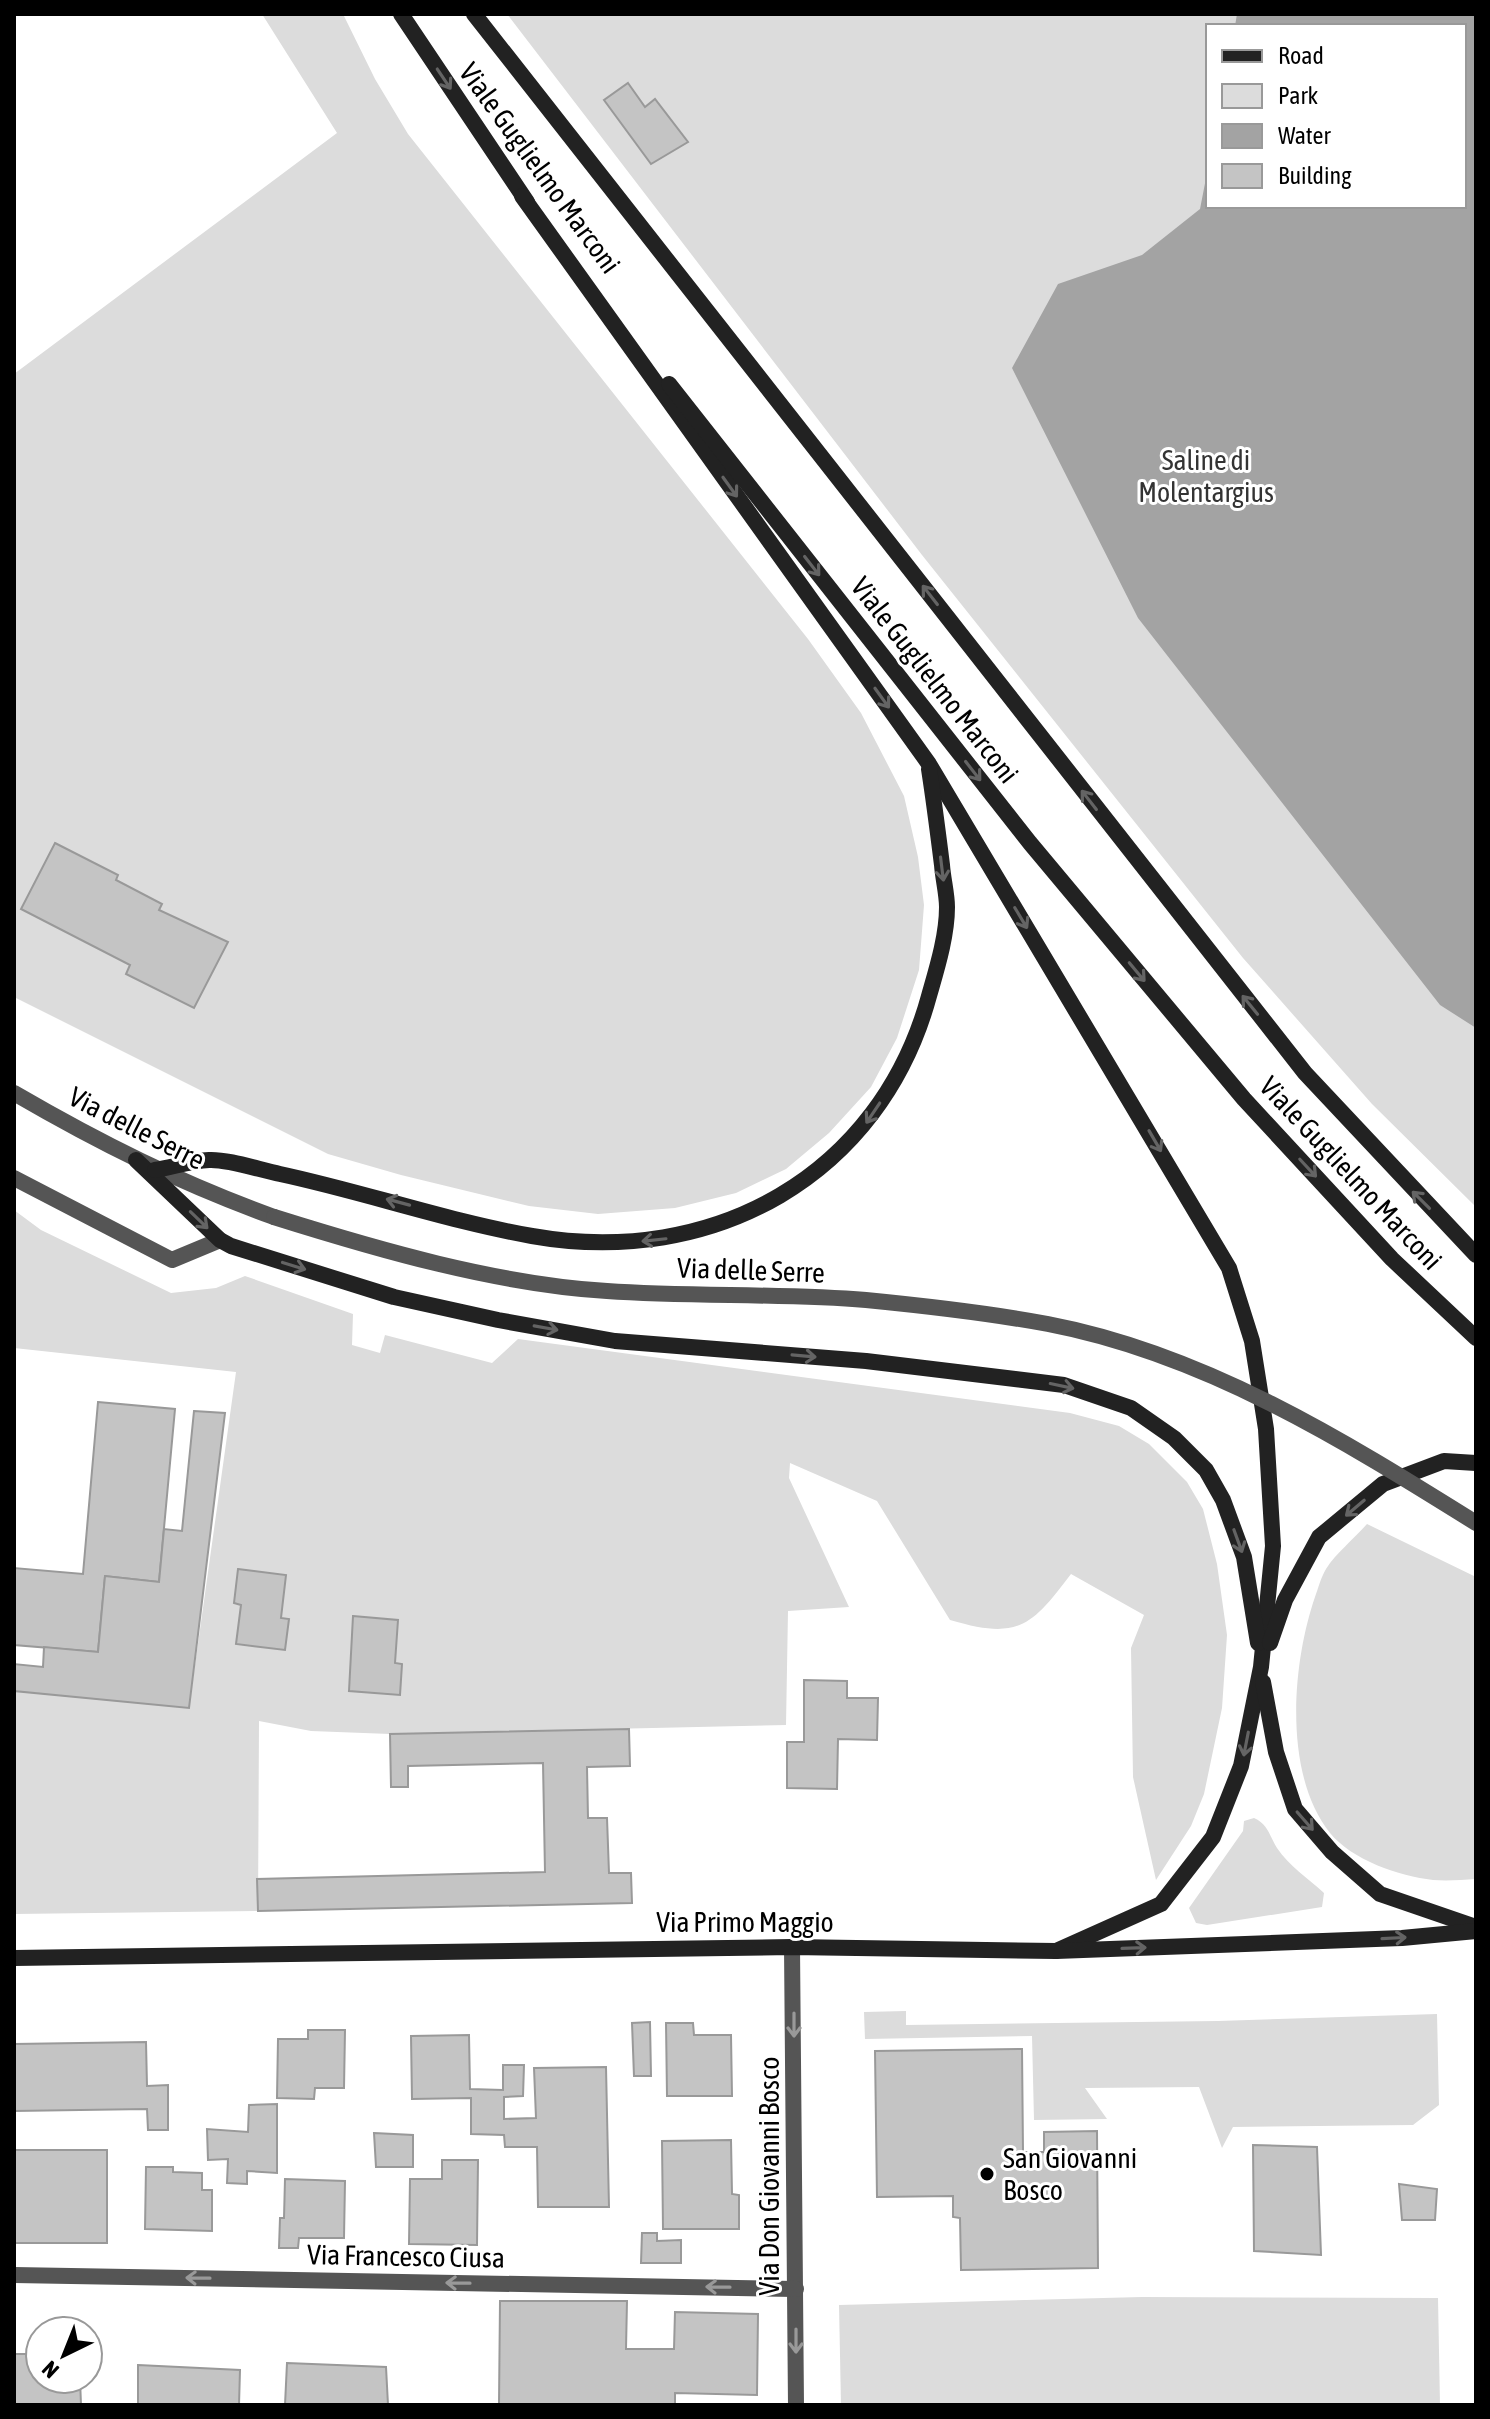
<svg xmlns="http://www.w3.org/2000/svg" width="1490" height="2419" viewBox="0 0 1490 2419" font-family="'Asap Condensed',sans-serif">
	<rect width="100%" height="100%" fill="#fff"/>
	<g fill="#dcdcdc" fill-rule="evenodd">
		<polygon points="262,14 343,14 375,79 408,134 808,639 861,713 904,796 918,857 924,905 919,970 897,1038 871,1087 829,1133 786,1169 736,1193 675,1208 598,1214 529,1206 401,1175 328,1154 14,997 14,374 337,133"/>
		<path d="M507 14H1476V1207L1372 1104 1243 958 922 555ZM1208 26H1464V206H1208Z"/>
		<path d="M14 1210 41 1230 171 1293 216 1288 245 1276 353 1314 352 1345 380 1353 385 1335 492 1363 518 1339 1070 1413 1119 1426 1149 1444 1187 1482 1203 1509 1217 1564 1227 1635 1222 1708 1204 1794 1191 1826 1156 1880 1133 1777 1131 1648 1144 1615 1071 1574C1031 1627 1018 1640 950 1620L877 1501 790 1463 789 1478 849 1607 788 1611 786 1725 390 1734 311 1731 259 1721 258 1911 14 1914V1691L189 1708 236 1372 14 1348Z"/>
		<path d="M1367 1524 1476 1577V1879C1462 1880 1447 1881 1433 1880 1399 1876 1352 1860 1330 1833 1283 1774 1292 1664 1315 1597 1318 1589 1321 1577 1326 1569 1336 1553 1354 1539 1367 1524Z"/>
		<path d="M1254 1818C1268 1824 1269 1835 1277 1848 1289 1866 1308 1878 1324 1893L1322 1907 1207 1925 1196 1923 1189 1908 1243 1831 1244 1821Z"/>
		<polygon points="906,2011 906,2025 1218,2021 1437,2014 1439,2105 1413,2125 1233,2127 1222,2148 1199,2087 1085,2088 1107,2119 1034,2120 1032,2036 865,2039 864,2012"/>
		<polygon points="1142,2297 1438,2298 1440,2405 841,2405 839,2305"/>
	</g>
	<polygon fill="#a3a3a3" points="1237,14 1476,14 1476,1028 1440,1005 1138,618 1012,368 1058,284 1142,255 1200,209 1208,168 1208,206 1464,206 1464,26 1235,26"/>
	<g fill="#c4c4c4" stroke="#999" stroke-width="2">
		<polygon points="628,83 645,107 655,99 688,142 651,164 604,100"/>
		<polygon points="55,843 118,875 116,880 162,904 159,910 228,942 194,1008 126,974 130,965 21,909"/>
		<polygon points="98,1402 175,1409 159,1582 105,1576 98,1652 14,1645 14,1568 83,1574"/>
		<polygon points="194,1411 225,1413 189,1708 14,1691 14,1664 43,1667 44,1647 98,1652 105,1576 159,1582 164,1529 182,1531"/>
		<polygon points="238,1569 286,1575 281,1618 289,1619 285,1650 236,1644 241,1605 234,1603"/>
		<polygon points="353,1616 398,1620 395,1663 402,1664 400,1695 349,1691"/>
		<polygon points="804,1680 847,1681 847,1698 878,1698 877,1740 838,1739 837,1789 787,1788 787,1742 804,1742"/>
		<polygon points="629,1729 630,1766 587,1767 588,1818 607,1818 609,1873 631,1873 632,1903 258,1911 257,1879 545,1872 543,1763 408,1766 408,1787 391,1787 390,1734"/>
		<polygon points="650,2022 651,2076 634,2076 632,2023"/>
		<polygon points="666,2023 693,2023 694,2035 731,2035 732,2096 667,2096"/>
		<polygon points="308,2030 345,2030 344,2088 315,2088 314,2099 277,2098 278,2039 308,2039"/>
		<polygon points="469,2035 470,2089 503,2090 503,2065 524,2065 523,2096 504,2097 504,2119 536,2118 534,2068 606,2067 609,2207 538,2207 537,2147 505,2147 504,2135 471,2134 471,2098 412,2099 411,2036"/>
		<polygon points="146,2042 147,2086 168,2085 168,2130 148,2130 147,2109 14,2111 14,2044"/>
		<polygon points="1022,2049 1023,2152 1044,2152 1044,2132 1097,2131 1098,2268 961,2270 960,2218 953,2217 953,2196 877,2197 875,2051"/>
		<polygon points="277,2104 277,2173 247,2171 247,2184 227,2183 228,2159 208,2160 207,2129 248,2132 249,2105"/>
		<polygon points="374,2133 413,2135 413,2167 376,2167"/>
		<polygon points="731,2140 732,2194 739,2195 739,2229 663,2229 662,2141"/>
		<polygon points="1253,2145 1317,2147 1321,2255 1254,2251"/>
		<rect x="14" y="2150" width="93" height="93"/>
		<polygon points="442,2160 478,2160 477,2245 409,2244 410,2179 442,2179"/>
		<polygon points="146,2167 173,2167 173,2172 202,2173 202,2190 212,2190 212,2231 145,2229"/>
		<polygon points="285,2179 345,2181 344,2238 299,2238 298,2248 279,2248 280,2218 284,2218"/>
		<polygon points="1399,2184 1437,2189 1435,2220 1402,2220"/>
		<polygon points="642,2233 657,2233 657,2241 681,2240 681,2263 641,2263"/>
		<polygon points="500,2301 627,2301 626,2349 674,2349 675,2312 758,2314 757,2395 675,2393 675,2405 499,2405"/>
		<polygon points="14,2354 40,2354 40,2379 80,2379 81,2405 15,2405"/>
		<polygon points="287,2363 386,2367 388,2405 285,2405"/>
		<polygon points="138,2365 240,2370 239,2405 138,2405"/>
	</g>
	<g fill="none" stroke-linecap="round" stroke-linejoin="round">
		<polyline stroke="#555" stroke-width="16" points="14,1178 172,1260 220,1240"/>
		<g stroke="#555" stroke-width="16">
			<polyline points="792,1947 796,2405"/>
			<polyline points="14,2275 796,2289"/>
		</g>
		<path stroke="#555" stroke-width="16" d="M14 1093C100 1143 180 1183 274 1217"/>
		<g stroke="#222" stroke-width="16">
			<polyline points="401,14 527,202"/>
			<polyline points="474,14 1305,1073 1476,1255"/>
			<polyline points="522,196 929,764 1229,1268 1252,1341 1266,1429 1273,1546 1261,1667 1241,1766 1213,1837 1161,1904 1056,1951"/>
			<polyline points="669,384 1030,843 1244,1099 1392,1259 1476,1338"/>
			<polyline points="136,1160 220,1240 231,1246 394,1297 498,1320 615,1341 866,1361 1064,1385 1131,1408 1174,1438 1206,1470 1223,1500 1244,1557 1258,1643"/>
			<path d="M155 1170C173 1167 191 1161 209 1160 228 1159 260 1170 280 1174 364 1192 447 1221 532 1236 713 1268 880 1176 929 996 937 968 947 936 947 907 947 894 943 879 942 865 938 833 934 801 929 769"/>
			<polyline points="1270,1643 1285,1600 1319,1537 1383,1484 1444,1461 1476,1463"/>
			<polyline points="1263,1682 1276,1752 1295,1809 1332,1852 1380,1894 1476,1927"/>
			<polyline points="14,1958 792,1947 1056,1951 1402,1938 1476,1931"/>
		</g>
		<path stroke="#555" stroke-width="16" d="M274 1217C379 1250 496 1284 607 1291 693 1297 780 1293 866 1300 927 1306 989 1313 1048 1324 1205 1354 1343 1440 1476 1523"/>
	</g>
	<defs><path id="oneway-shaft" d="M-6 0H5M1.5-3L5.5 0L1.5 3" fill="none" stroke-width="1.6" stroke-linecap="round" stroke-linejoin="round" transform="scale(2)"/></defs>
	<g stroke="#646464">
		<use href="#oneway-shaft" transform="translate(444 79) rotate(56)"/>
		<use href="#oneway-shaft" transform="translate(730 487) rotate(54)"/>
		<use href="#oneway-shaft" transform="translate(812 566) rotate(52)"/>
		<use href="#oneway-shaft" transform="translate(930 595) rotate(-128)"/>
		<use href="#oneway-shaft" transform="translate(882 698) rotate(54)"/>
		<use href="#oneway-shaft" transform="translate(973 771) rotate(52)"/>
		<use href="#oneway-shaft" transform="translate(1089 800) rotate(-128)"/>
		<use href="#oneway-shaft" transform="translate(942 869) rotate(83)"/>
		<use href="#oneway-shaft" transform="translate(1021 918) rotate(59)"/>
		<use href="#oneway-shaft" transform="translate(1137 972) rotate(50)"/>
		<use href="#oneway-shaft" transform="translate(1250 1005) rotate(-129)"/>
		<use href="#oneway-shaft" transform="translate(873 1113) rotate(124)"/>
		<use href="#oneway-shaft" transform="translate(1155 1141) rotate(60)"/>
		<use href="#oneway-shaft" transform="translate(1308 1168) rotate(47)"/>
		<use href="#oneway-shaft" transform="translate(1421 1200) rotate(-135)"/>
		<use href="#oneway-shaft" transform="translate(398 1202) rotate(-165)"/>
		<use href="#oneway-shaft" transform="translate(199 1220) rotate(44)"/>
		<use href="#oneway-shaft" transform="translate(654 1240) rotate(174)"/>
		<use href="#oneway-shaft" transform="translate(294 1266) rotate(17)"/>
		<use href="#oneway-shaft" transform="translate(546 1328) rotate(10)"/>
		<use href="#oneway-shaft" transform="translate(804 1356) rotate(5)"/>
		<use href="#oneway-shaft" transform="translate(1062 1386) rotate(12)"/>
		<use href="#oneway-shaft" transform="translate(1355 1508) rotate(140)"/>
		<use href="#oneway-shaft" transform="translate(1238 1541) rotate(70)"/>
		<use href="#oneway-shaft" transform="translate(1246 1744) rotate(101)"/>
		<use href="#oneway-shaft" transform="translate(1305 1821) rotate(49)"/>
		<use href="#oneway-shaft" transform="translate(1394 1938) rotate(-3)"/>
		<use href="#oneway-shaft" transform="translate(1134 1948) rotate(-2)"/>
	</g>
	<g stroke="#999">
		<use href="#oneway-shaft" transform="translate(794 2025) rotate(90)"/>
		<use href="#oneway-shaft" transform="translate(198 2278) rotate(-179)"/>
		<use href="#oneway-shaft" transform="translate(458 2283) rotate(-179)"/>
		<use href="#oneway-shaft" transform="translate(718 2287) rotate(-179)"/>
		<use href="#oneway-shaft" transform="translate(796 2341) rotate(90)"/>
	</g>
	<circle fill="#000" stroke="#fff" stroke-width="3" cx="987" cy="2174" r="8"/>
	<g text-anchor="middle" dominant-baseline="central" stroke-width="6" stroke-linejoin="round" paint-order="stroke">
		<g font-size="28" fill="#000" stroke="#fff">
			<text transform="translate(540 168) rotate(54)">Viale Guglielmo Marconi</text>
			<text transform="translate(935 680) rotate(52)">Viale Guglielmo Marconi</text>
			<text transform="translate(137 1128) rotate(27)">Via delle Serre</text>
			<text transform="translate(1351 1173) rotate(47)">Viale Guglielmo Marconi</text>
			<text transform="translate(751 1270) rotate(2)">Via delle Serre</text>
			<text x="745" y="1922">Via Primo Maggio</text>
			<text transform="translate(769 2176) rotate(-90)">Via Don Giovanni Bosco</text>
			<text transform="translate(406 2256) rotate(1)">Via Francesco Ciusa</text>
		</g>
		<g font-size="28" fill="#333" stroke="#fff">
			<text x="1206" y="460">Saline di<tspan x="1206" dy="32">Molentargius</tspan></text>
		</g>
		<g font-size="28" fill="#000" stroke="#fff" text-anchor="start">
			<text x="1003" y="2158">San Giovanni<tspan x="1003" dy="32">Bosco</tspan></text>
		</g>
	</g>
	<rect width="1490" height="2419" fill="none" stroke="#000000" stroke-width="32"/>
	<rect x="1206" y="24" width="260" height="184" fill="#ffffff" stroke="#999999" stroke-width="2"/>
	<rect x="1222" y="50" width="40" height="12" fill="#222222" stroke="#999999" stroke-width="2"/>
	<text x="1278" y="64" font-size="24" fill="#000000">Road</text>
	<rect x="1222" y="84" width="40" height="24" fill="#dcdcdc" stroke="#999999" stroke-width="2"/>
	<text x="1278" y="104" font-size="24" fill="#000000">Park</text>
	<rect x="1222" y="124" width="40" height="24" fill="#a3a3a3" stroke="#999999" stroke-width="2"/>
	<text x="1278" y="144" font-size="24" fill="#000000">Water</text>
	<rect x="1222" y="164" width="40" height="24" fill="#c4c4c4" stroke="#999999" stroke-width="2"/>
	<text x="1278" y="184" font-size="24" fill="#000000">Building</text>
	<g transform="translate(64 2355) rotate(223)"><circle r="38" fill="#ffffff" stroke="#999999" stroke-width="2"/>
	<path d="M0-6L14 30L0 20L-14 30Z" fill="#000000"/>
	<text y="-12" font-size="22" font-weight="bold" text-anchor="middle" fill="#000000">N</text>
	</g>
</svg>
